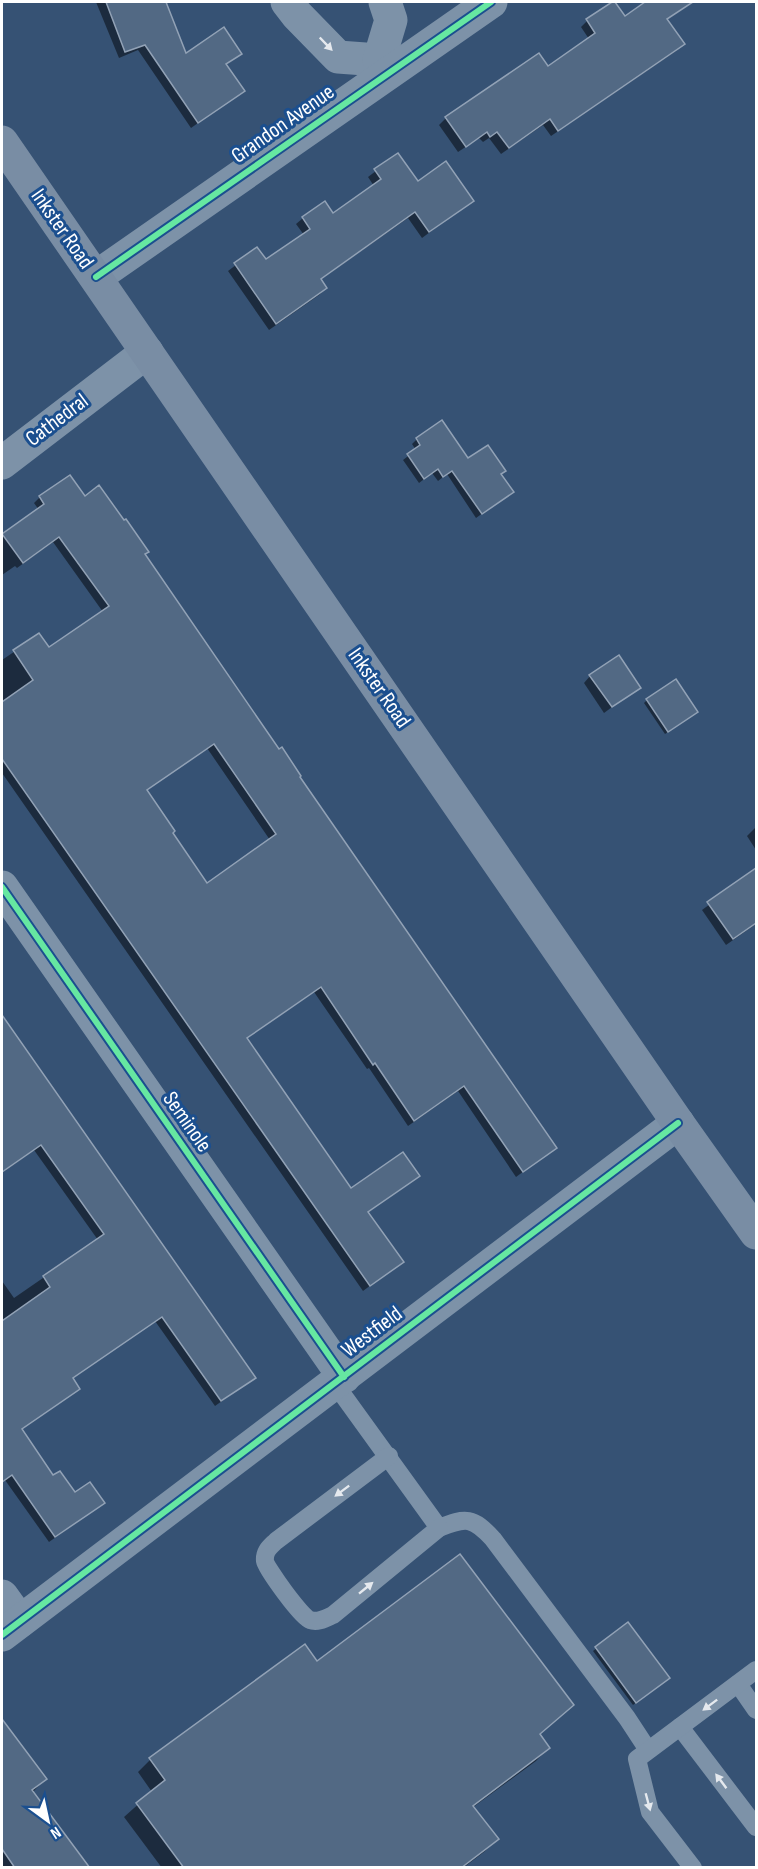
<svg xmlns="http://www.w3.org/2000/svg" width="758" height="1869" viewBox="0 0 758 1869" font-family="'Sofia Sans Condensed',sans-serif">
	<rect width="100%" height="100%" fill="#365274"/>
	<g fill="#0007" fill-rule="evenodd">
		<polygon points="96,2 170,2 165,3 185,55 240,54 225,66 243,91 191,128 138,50 119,58"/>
		<polygon points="648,2 694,2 666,20 683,44 676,51 551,136 543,125 501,154 489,138 483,142 479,138 458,152 439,125 446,118 539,56 548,68 589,39 581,27 587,21 624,18"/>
		<polygon points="397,155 417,183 472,201 422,238 408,218 320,280 326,288 319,295 269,330 228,271 257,249 266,262 304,235 296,224 303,218 333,215 374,186 368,177"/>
		<polygon points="417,439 468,460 512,492 476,518 447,474 438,481 432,473 419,483 403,460 416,450 412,444"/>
		<path d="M40 497 85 498 144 555 555 1148 516 1177 458 1091 408 1126 369 1068 367 1069 314 992 246 1039 351 1190 418 1176 367 1213 402 1262 363 1291 2 773V660L39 635 49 650 103 612 53 542 17 568 15 566 2 575V537L39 510 34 503ZM207 748 270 840 207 885 171 833 146 791Z"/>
		<polygon points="590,676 639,687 604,713 584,683"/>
		<polygon points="647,700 693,715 665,734 644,703"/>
		<polygon points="756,827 756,850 747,836"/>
		<polygon points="756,870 756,924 726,945 702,910"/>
		<polygon points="2,1018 254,1378 215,1406 155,1321 72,1379 78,1388 73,1394 21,1430 53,1477 97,1508 49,1542 5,1480 2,1483 2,1281 14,1298 98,1240 34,1150 2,1173"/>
		<polygon points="628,1624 665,1681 633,1705 593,1651"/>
		<polygon points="316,1663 572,1705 539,1735 548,1748 536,1761 472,1808 497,1839 484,1852 463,1868 162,1868 124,1817 152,1792 138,1772 150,1760"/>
		<polygon points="14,1737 45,1779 32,1793 88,1868 2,1868 2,1746"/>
	</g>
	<g fill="#526984" stroke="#92a2b6" stroke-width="1.5" fill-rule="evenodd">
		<polygon points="106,2 166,2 186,53 224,27 242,54 226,64 245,91 198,123 145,45 125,52"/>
		<polygon points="612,2 615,2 625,16 645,2 693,2 667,19 685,44 558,131 550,119 509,148 497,132 490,137 487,132 466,147 445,117 539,53 548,66 595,33 586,19"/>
		<polygon points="398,153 418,181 446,161 474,201 429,232 415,212 321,279 327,288 276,324 234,263 257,247 266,259 310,229 302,217 325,201 333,213 381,179 374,169"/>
		<polygon points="442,420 468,458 488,445 506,471 501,474 514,492 482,514 452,471 443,477 438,469 424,479 407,454 420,445 416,438"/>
		<path d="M70 475 85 496 99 485 124 520 126 519 149 552 145 554 279 749 282 747 301 776 300 777 557 1148 523 1172 464 1086 414 1121 375 1063 373 1065 321 987 247 1038 351 1188 403 1152 420 1176 368 1212 404 1262 370 1286 2 759V702L33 680 13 650 39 633 49 647 109 606 59 537 23 563 2 534 44 504 39 496ZM214 744 276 834 207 883 173 833 175 831 147 790Z"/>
		<polygon points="619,655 641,688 612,707 589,675"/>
		<polygon points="676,679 698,712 668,732 646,699"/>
		<polygon points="756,868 756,923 733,939 707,902"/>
		<polygon points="2,1015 256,1378 221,1401 162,1317 73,1378 80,1389 22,1429 53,1475 60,1471 75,1492 90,1482 105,1503 55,1537 12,1475 2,1482 2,1321 50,1287 43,1276 104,1234 41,1145 2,1172"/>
		<polygon points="460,1554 574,1705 540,1734 550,1748 473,1806 499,1839 461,1868 184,1868 136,1803 165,1780 149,1758 305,1644 317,1661"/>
		<polygon points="628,1622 670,1678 636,1703 595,1647"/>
		<polygon points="2,1719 47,1779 32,1790 90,1868 15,1868 2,1849"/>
	</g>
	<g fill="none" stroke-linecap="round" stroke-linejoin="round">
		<g stroke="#7d92a8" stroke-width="18">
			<path d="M335 1384 439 1528C466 1517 473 1517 493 1539L627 1718 648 1750"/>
			<path d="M389 1456 276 1541C270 1547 264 1551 265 1561 266 1568 302 1618 310 1620 318 1623 326 1618 333 1615L439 1528"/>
			<polyline points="738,1684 756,1710"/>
			<polyline points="680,1727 756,1827"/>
			<polyline points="693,1868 650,1812 637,1759 756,1670"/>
		</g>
		<g stroke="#7d92a8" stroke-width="33">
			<polyline points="287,2 297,15 338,57 379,60 388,73"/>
			<polyline points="379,60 391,20 385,2"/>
			<polyline points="96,277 491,2"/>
			<polyline points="2,463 147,352"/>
			<polyline points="2,887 344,1377"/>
			<polyline points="2,1596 20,1621"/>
			<polyline points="2,1635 678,1123"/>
		</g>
		<polyline stroke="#798da4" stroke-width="33" points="2,142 678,1123 756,1233"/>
		<g stroke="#1b4f8f" stroke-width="10">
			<g id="cycleway">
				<polyline points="96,277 491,2"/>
				<polyline points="2,887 344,1377"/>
				<polyline points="2,1635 678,1123"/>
			</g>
		</g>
		<use href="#cycleway" stroke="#66e7a1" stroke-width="6"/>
	</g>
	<defs><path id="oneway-solid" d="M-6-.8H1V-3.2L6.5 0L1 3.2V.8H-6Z" transform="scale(1.5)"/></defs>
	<g fill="#e5e9ee">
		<use href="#oneway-solid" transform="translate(326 44) rotate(46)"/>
		<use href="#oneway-solid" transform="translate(342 1491) rotate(143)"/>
		<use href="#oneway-solid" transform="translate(366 1588) rotate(-39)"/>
		<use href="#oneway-solid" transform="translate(710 1705) rotate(143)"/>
		<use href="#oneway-solid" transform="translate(721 1781) rotate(-127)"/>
		<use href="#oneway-solid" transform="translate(648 1802) rotate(75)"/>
	</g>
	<g text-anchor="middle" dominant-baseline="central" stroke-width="6" stroke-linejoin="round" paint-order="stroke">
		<g font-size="22" fill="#fff" stroke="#1b4f8f">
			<text transform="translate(283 124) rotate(-35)">Grandon Avenue</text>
			<text transform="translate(62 229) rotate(55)">Inkster Road</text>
			<text transform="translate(57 420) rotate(-37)">Cathedral</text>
			<text transform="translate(379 688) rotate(55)">Inkster Road</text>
			<text transform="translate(187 1122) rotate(55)">Seminole</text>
			<text transform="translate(372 1332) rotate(-37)">Westfield</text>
		</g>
	</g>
	<rect width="758" height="1869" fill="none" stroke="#ffffff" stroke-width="6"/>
	<g transform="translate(48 1821) rotate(147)" stroke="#1b4f8f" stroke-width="4.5" paint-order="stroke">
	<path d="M0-4.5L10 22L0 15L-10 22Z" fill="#ffffff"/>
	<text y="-9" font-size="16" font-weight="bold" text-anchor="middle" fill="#ffffff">N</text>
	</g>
</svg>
